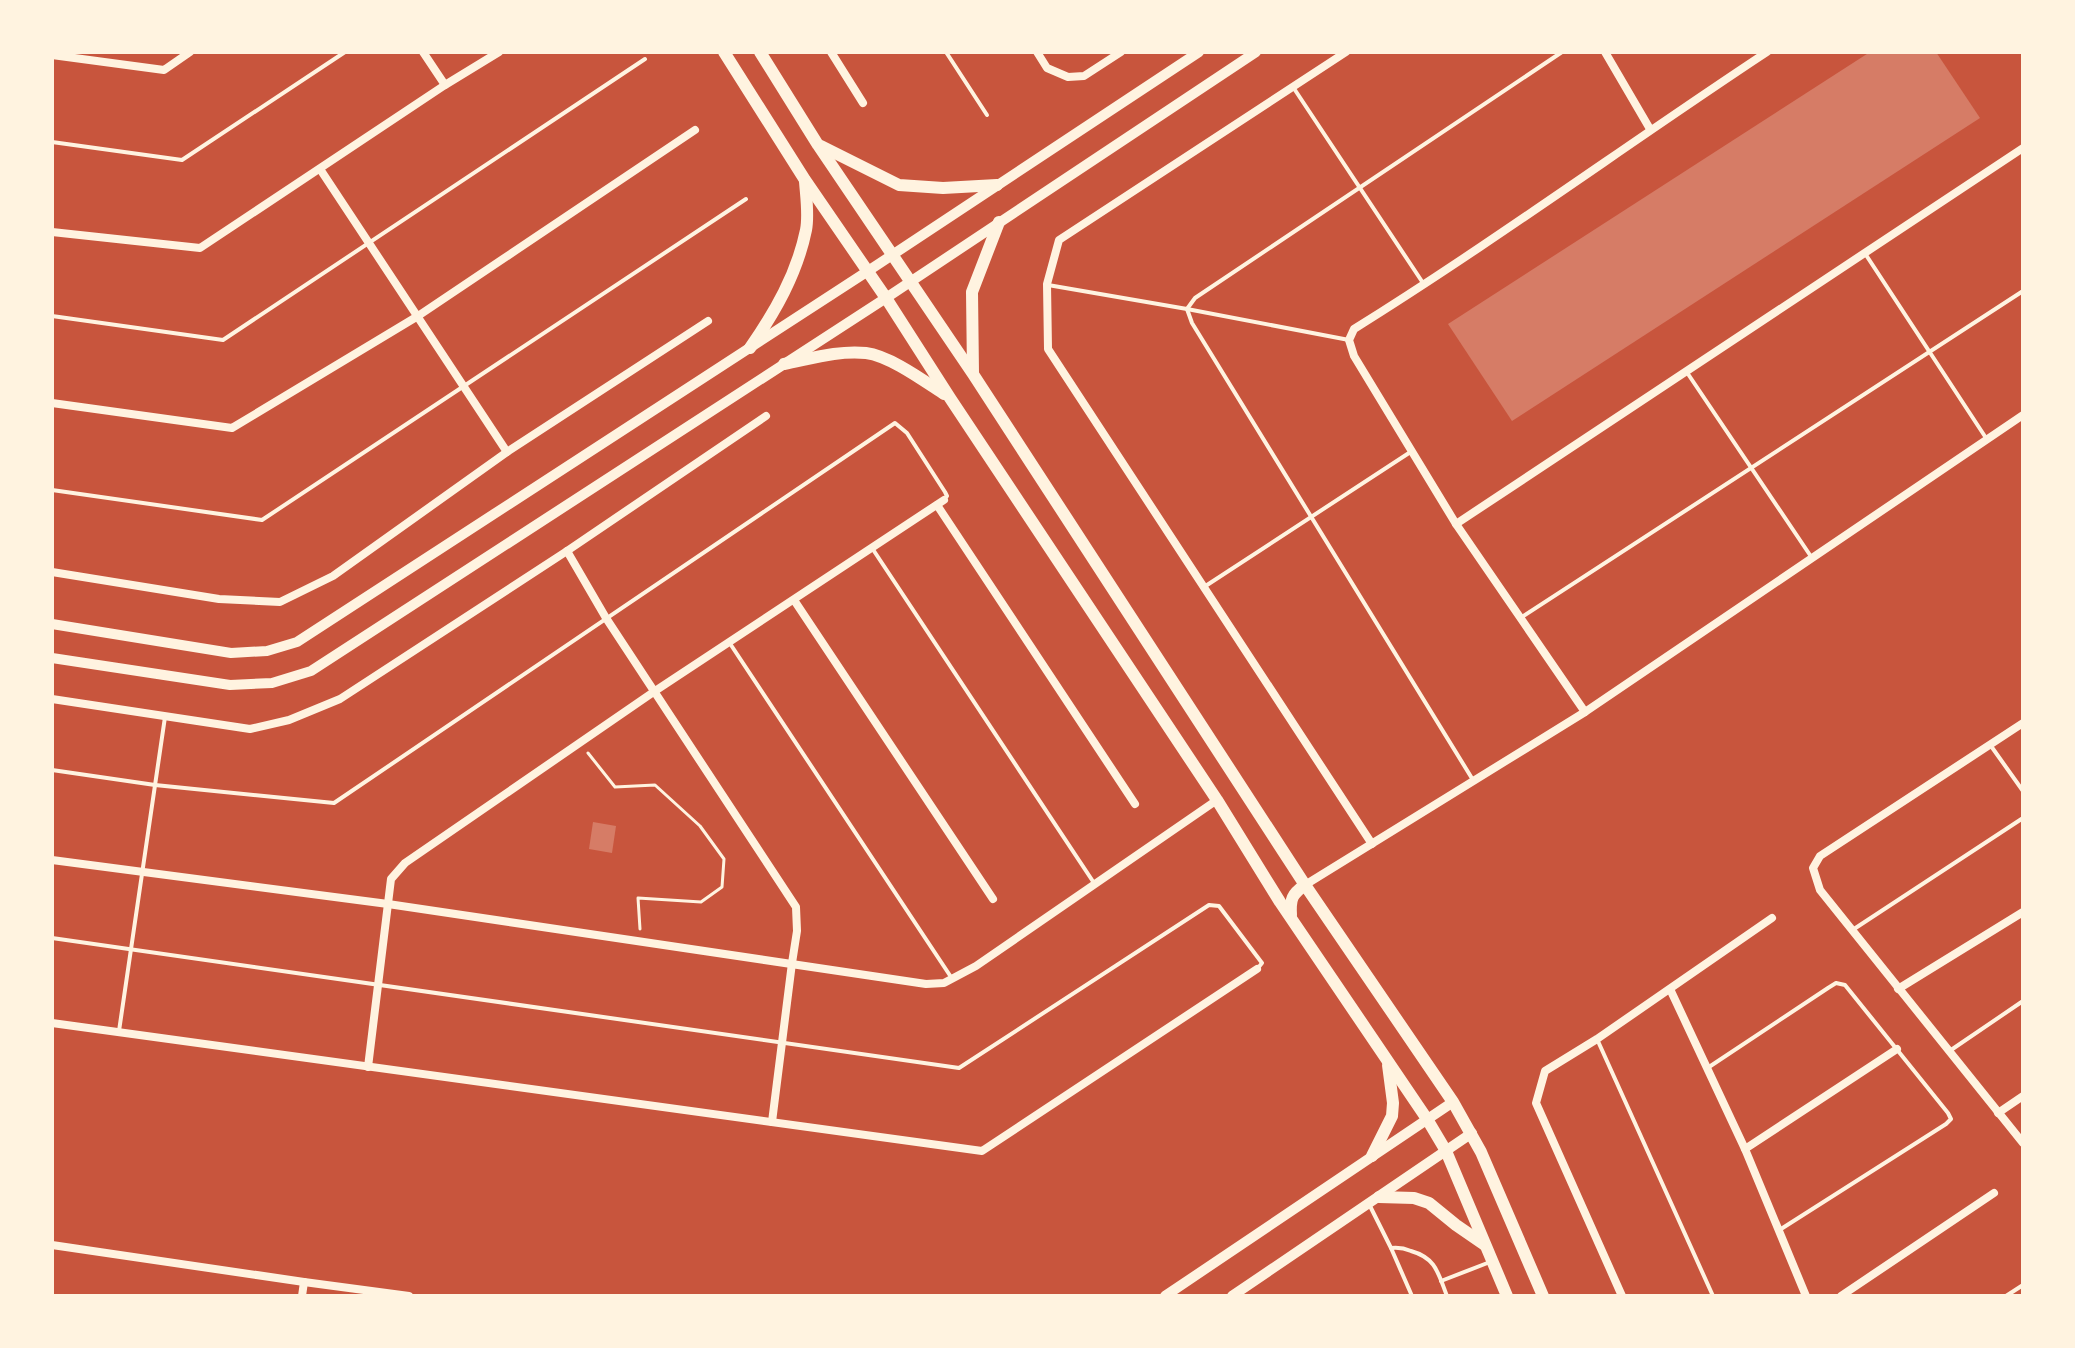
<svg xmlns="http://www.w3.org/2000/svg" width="2075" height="1348" viewBox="0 0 2075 1348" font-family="'Work Sans',sans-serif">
	<rect width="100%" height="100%" fill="#c8553d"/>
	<g fill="#d67c66">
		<polygon points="1870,52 1936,52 1980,118 1512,421 1448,324"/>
		<polygon points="593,822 616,826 612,853 589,849"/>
	</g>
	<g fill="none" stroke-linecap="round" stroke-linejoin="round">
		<polyline stroke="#fff3e0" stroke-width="3" points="588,753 615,787 655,785 700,826 724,859 722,887 701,902 638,898 640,929"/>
		<g stroke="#fff3e0" stroke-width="4">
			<polyline points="946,52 987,115"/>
			<polyline points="1293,87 1423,283"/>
			<polyline points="52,142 182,160 345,52"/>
			<polyline points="1866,255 1986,438"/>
			<polyline points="1048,285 1187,309 1349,340"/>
			<polyline points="52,316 223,340 645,59"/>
			<polyline points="1686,371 1812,558"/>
			<polyline points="52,490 262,520 746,199"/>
			<polyline points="872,548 1094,883"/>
			<polyline points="1204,587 1412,451"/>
			<polyline points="1522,617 2023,291"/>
			<polyline points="729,642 951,977"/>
			<polyline points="1991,746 2023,791"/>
			<polyline points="52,770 155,785 334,803 895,423 907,433 945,492 947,496 945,498"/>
			<polyline points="1473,780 1192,323 1187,309 1195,298 1562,52"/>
			<polyline points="1854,929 2023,818"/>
			<polyline points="52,938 959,1068 1209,905 1219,906 1262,963 1258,968"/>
			<polyline points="119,1031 165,717"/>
			<polyline points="1597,1039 1713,1296"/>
			<polyline points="1951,1050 2023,1001"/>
			<polyline points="1709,1067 1828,988 1836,983 1845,985 1948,1113 1951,1119 1946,1124 1781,1229"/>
			<polyline points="1369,1204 1391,1248 1412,1296"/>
			<path d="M1391 1248C1399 1247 1404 1248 1411 1251 1436 1258 1438 1273 1447 1296"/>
			<polyline points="1441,1281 1490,1262"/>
			<polyline points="2006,1296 2023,1285"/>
		</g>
		<g stroke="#fff3e0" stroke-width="8">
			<polyline points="423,52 445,85"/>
			<polyline points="831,52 863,103"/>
			<polyline points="1037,52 1047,68 1068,77 1084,76 1121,52"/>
			<polyline points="1346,52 1059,240 1047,284 1048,349 1372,844"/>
			<polyline points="1605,52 1650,129"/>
			<polyline points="52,55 164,70 190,52"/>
			<polyline points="320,169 507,452"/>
			<polyline points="52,232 200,248 445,85 499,52"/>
			<polyline points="52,403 232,428 418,316 695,130"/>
			<polyline points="937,505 1135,804"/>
			<polyline points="1456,524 2023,148"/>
			<polyline points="567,551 606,618 796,907 797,931 792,963 772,1122"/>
			<polyline points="52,572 219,599 280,602 333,576 507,452 708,321"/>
			<polyline points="794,600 993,899"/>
			<polyline points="52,699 250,729 289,720 340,699 567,551 766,416"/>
			<path d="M1585 712 1456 524 1354 356 1349 340 1354 329C1495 241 1629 143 1767 52"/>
			<polyline points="2023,723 1820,856 1813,868 1820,890 2023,1143"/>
			<polyline points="52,860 388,904 926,984 944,983 976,966 1217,800"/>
			<polyline points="1305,885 1585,712 2023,415"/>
			<polyline points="1670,989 1745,1149 1806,1296"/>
			<polyline points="1898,989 2023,912"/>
			<polyline points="52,1023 982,1151 1257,969"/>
			<polyline points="368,1067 391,879 405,863 655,691 944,500"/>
			<polyline points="1998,1113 2023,1096"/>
			<polyline points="1745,1149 1897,1049"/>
			<polyline points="52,1245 304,1282 409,1296"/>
			<polyline points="302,1296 304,1282"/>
			<polyline points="1622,1296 1536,1103 1545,1071 1597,1039 1772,918"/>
			<polyline points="1841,1296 1994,1193"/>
		</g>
		<g stroke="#fff3e0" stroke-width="10">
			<polyline points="52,624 231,653 267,651 297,642 868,271 1199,52"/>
			<polyline points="52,658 230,685 272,683 311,671 886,298 1256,52"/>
			<polyline points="1165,1296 1453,1102"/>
			<polyline points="1232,1296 1472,1133"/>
		</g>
		<g stroke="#fff3e0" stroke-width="12">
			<polyline points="724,52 805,180 886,298 950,398 1217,800 1280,902 1427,1119 1446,1151 1507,1296"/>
			<polyline points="760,52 818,145 973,374 1305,885 1453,1102 1481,1152 1543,1296"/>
			<polyline points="821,146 899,185 943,188 997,185"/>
			<path d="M750 348C775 312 797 274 806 230 809 215 806 196 805 181"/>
			<path d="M784 364C810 359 838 350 866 353 890 356 924 381 944 394"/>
			<polyline points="973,373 972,292 999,222"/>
			<path d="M1291 915C1290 899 1292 894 1305 885"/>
			<polyline points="1372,1156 1392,1116 1393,1103 1388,1065"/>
			<polyline points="1379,1197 1414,1198 1429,1203 1456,1225 1485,1245"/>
		</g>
	</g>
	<rect width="2075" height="1348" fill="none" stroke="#fff3e0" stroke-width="108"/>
</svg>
